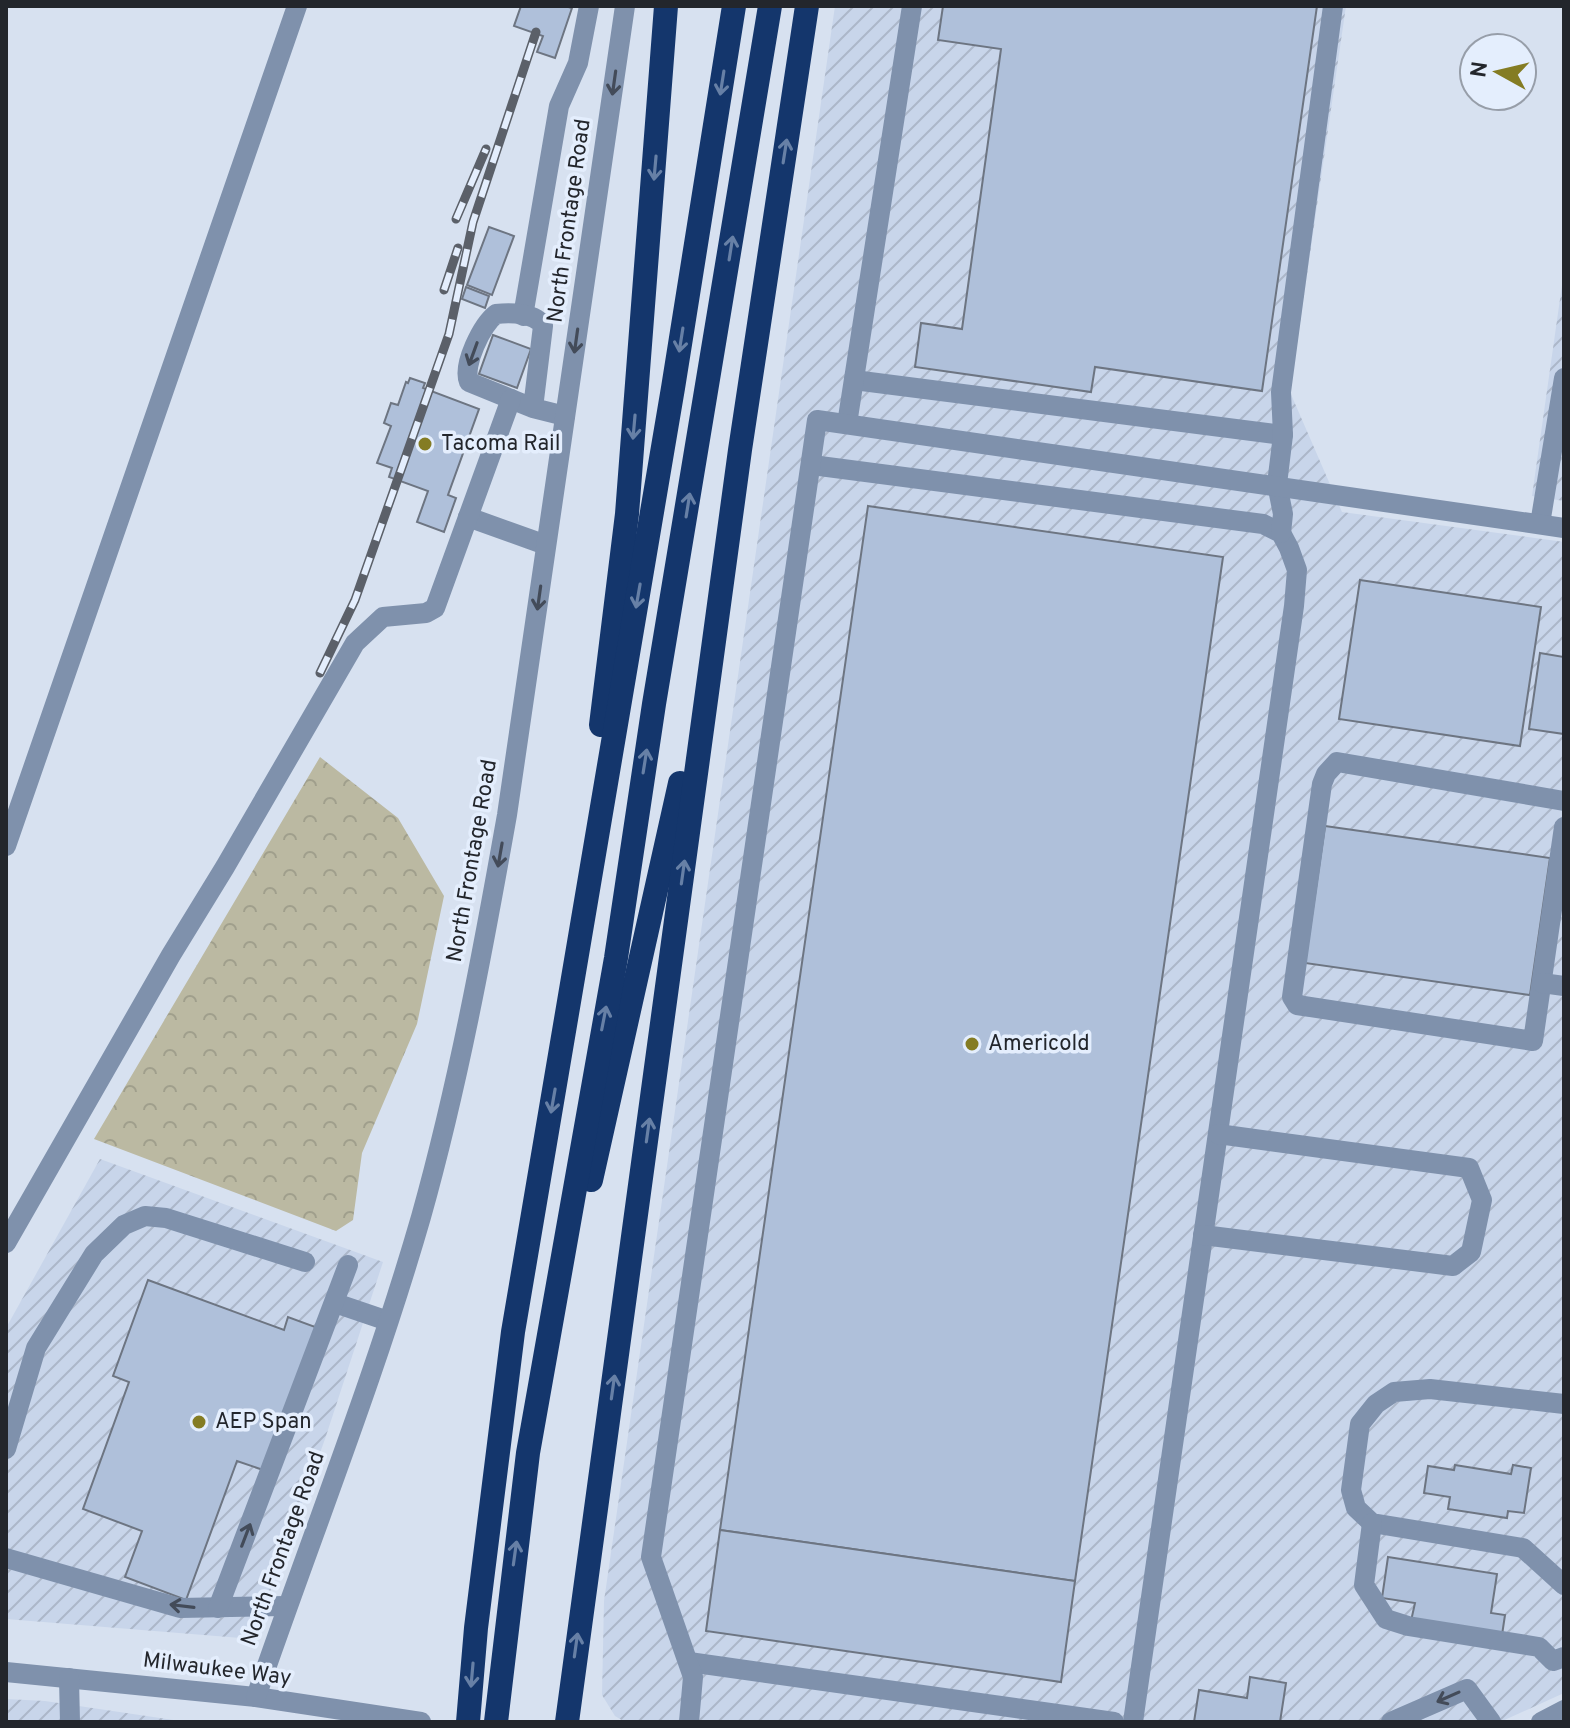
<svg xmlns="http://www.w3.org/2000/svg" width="1570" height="1728" viewBox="0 0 1570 1728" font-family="Overpass,sans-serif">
	<defs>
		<pattern id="industrial-furrows" width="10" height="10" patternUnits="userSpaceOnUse" patternTransform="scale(2)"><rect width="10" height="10" fill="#c8d5ea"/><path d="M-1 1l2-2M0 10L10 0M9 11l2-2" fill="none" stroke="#acb7c9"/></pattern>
		<pattern id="forest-crowns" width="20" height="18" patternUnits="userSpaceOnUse" patternTransform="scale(2)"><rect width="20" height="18" fill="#bbb9a2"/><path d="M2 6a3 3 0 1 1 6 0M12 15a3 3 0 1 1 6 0" fill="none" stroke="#a09f8c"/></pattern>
	</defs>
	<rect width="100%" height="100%" fill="#d7e1f0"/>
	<g fill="url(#industrial-furrows)">
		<polygon points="835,6 1346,6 1290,392 1342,512 1564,542 1564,1693 1500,1722 625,1722 615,1716 602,1695 604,1601"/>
		<polygon points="1564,271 1564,501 1532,496"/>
		<polygon points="100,1159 383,1262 325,1439 253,1639 6,1619 6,1328"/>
		<polygon points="6,1699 45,1701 187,1722 6,1722"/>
	</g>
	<polygon fill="url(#forest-crowns)" points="320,757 398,818 444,896 417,1024 362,1153 353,1220 336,1231 94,1139"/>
	<g fill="#afc0da" stroke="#6d7582" stroke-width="2">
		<polygon points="521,6 565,6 572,8 555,58 537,52 543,36 514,26"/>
		<polygon points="943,6 1317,6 1262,391 1095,367 1091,392 915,367 921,323 962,329 1001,49 938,40"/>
		<polygon points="489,227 514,236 492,295 467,285"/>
		<polygon points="466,287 489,296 485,308 462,299"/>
		<polygon points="493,335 531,349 517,388 479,374"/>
		<polygon points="410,378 425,383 423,388 479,409 448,495 456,498 444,532 417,522 428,491 389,477 392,468 377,463 391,426 384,423 391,403 398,405 406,382 408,383"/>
		<polygon points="868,506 1223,557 1075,1581 720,1530"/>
		<polygon points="1360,580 1541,607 1520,746 1339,719"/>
		<polygon points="1540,653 1564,657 1564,734 1529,729"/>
		<polygon points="1325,826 1550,858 1530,995 1305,963"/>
		<polygon points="148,1280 284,1330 288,1317 318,1328 266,1471 237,1461 186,1600 125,1577 142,1531 83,1509 129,1382 113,1376"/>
		<polygon points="1455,1465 1511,1474 1513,1465 1531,1468 1524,1513 1508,1511 1507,1518 1448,1509 1450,1497 1424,1493 1428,1466 1454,1470"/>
		<polygon points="720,1530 1075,1581 1061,1682 706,1631"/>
		<polygon points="1388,1557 1497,1574 1491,1613 1505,1615 1502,1635 1411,1621 1415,1603 1382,1598"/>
		<polygon points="1250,1677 1286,1683 1280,1722 1194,1722 1199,1690 1247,1698"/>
	</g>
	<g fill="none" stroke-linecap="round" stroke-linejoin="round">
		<g stroke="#7f91ac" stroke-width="20">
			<polyline points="523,316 559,106 578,63 589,6"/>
			<polyline points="854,380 1283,435"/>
			<path d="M533 408 543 326C536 313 511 312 496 314 482 325 462 365 469 382L533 408 565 416"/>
			<polyline points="847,424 912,6"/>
			<polyline points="812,465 1263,524 1281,533 1289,548 1297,570 1294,606 1133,1722"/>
			<polyline points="468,517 546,545"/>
			<polyline points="1540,524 1564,378"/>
			<polyline points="1281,533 1283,514 1277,484 1283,435 1281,392 1333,6"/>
			<polyline points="1564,801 1337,762 1326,774 1322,784 1292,997 1297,1005 1533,1041 1564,827"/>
			<polyline points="6,846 297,6"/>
			<polyline points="1542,983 1564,986"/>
			<polyline points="1203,1235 1453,1266 1471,1252 1482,1200 1469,1168 1218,1134"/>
			<polyline points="6,1243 171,955 225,867 355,643 383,617 426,613 435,608 511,399"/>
			<polyline points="335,1303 388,1321"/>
			<polyline points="1564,1404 1430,1389 1394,1392 1376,1404 1360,1424 1351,1490 1356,1508 1372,1523 1523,1548 1564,1585"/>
			<polyline points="6,1449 36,1348 94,1254 124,1225 145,1216 166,1218 305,1262"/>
			<polyline points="1372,1523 1364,1585 1386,1619 1408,1626 1539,1647 1553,1661 1564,1657"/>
			<polyline points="6,1558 180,1608 287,1606"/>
			<polyline points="218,1608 348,1265"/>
			<polyline points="689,1662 1114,1722"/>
			<polyline points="6,1672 256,1697 421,1722"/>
			<polyline points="69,1678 70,1722"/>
			<path d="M256 1697C311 1537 374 1380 421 1217 458 1085 483 950 507 815L625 6"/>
			<polyline points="689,1722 693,1677 651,1557 817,420 1564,528"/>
			<polyline points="1391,1722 1467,1689 1491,1722"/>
			<polyline points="1541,1722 1564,1710"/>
		</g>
		<g stroke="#14366c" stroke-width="24">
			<polyline points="601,725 627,514 666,6"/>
			<polyline points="591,1180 680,783"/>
			<polyline points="468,1722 476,1628 513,1332 673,388 734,6"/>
			<polyline points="496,1722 528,1453 616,958 654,704 770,6"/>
			<polyline points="567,1722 740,450 807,6"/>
		</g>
		<g stroke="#5b6069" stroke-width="9">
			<g id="rail">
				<polyline points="456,219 486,149"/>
				<polyline points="444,290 458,248"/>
				<polyline points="320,673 355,600 449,334 473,222 536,32"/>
			</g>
		</g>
		<use href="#rail" stroke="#e4eefd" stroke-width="6" stroke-dasharray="18" stroke-linecap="butt"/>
	</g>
	<defs><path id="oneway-shaft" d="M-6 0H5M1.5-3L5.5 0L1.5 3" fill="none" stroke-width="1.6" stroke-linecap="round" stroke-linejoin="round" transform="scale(2)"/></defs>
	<g stroke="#434b59">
		<use href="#oneway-shaft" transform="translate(614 83) rotate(98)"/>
		<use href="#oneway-shaft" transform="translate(576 341) rotate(98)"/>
		<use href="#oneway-shaft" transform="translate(473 354) rotate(110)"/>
		<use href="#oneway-shaft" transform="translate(539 598) rotate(98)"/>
		<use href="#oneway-shaft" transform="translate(500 855) rotate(100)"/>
		<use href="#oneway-shaft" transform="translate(246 1535) rotate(-69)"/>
		<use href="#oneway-shaft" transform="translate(182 1606) rotate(-173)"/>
		<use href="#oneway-shaft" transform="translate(1448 1697) rotate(156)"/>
	</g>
	<g stroke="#6780a6">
		<use href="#oneway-shaft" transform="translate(722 83) rotate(99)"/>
		<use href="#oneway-shaft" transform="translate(785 151) rotate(-81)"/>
		<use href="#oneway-shaft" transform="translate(655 168) rotate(95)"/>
		<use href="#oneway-shaft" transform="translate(731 248) rotate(-81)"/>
		<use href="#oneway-shaft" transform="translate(681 340) rotate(99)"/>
		<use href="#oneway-shaft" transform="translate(634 427) rotate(95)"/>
		<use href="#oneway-shaft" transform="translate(688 505) rotate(-81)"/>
		<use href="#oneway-shaft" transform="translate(638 596) rotate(100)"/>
		<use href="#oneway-shaft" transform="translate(645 761) rotate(-81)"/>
		<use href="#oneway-shaft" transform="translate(683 872) rotate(-82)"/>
		<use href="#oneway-shaft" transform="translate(604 1018) rotate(-79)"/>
		<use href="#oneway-shaft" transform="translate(553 1101) rotate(100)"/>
		<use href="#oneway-shaft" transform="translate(648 1130) rotate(-82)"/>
		<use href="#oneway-shaft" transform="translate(613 1387) rotate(-82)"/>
		<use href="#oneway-shaft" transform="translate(515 1553) rotate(-82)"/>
		<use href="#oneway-shaft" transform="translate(576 1645) rotate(-82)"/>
		<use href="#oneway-shaft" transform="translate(472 1675) rotate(95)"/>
	</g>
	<g fill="#847c23" stroke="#e4eefd" stroke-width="3">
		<circle cx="425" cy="444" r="8"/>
		<circle cx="972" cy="1044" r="8"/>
		<circle cx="199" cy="1422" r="8"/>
	</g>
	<g text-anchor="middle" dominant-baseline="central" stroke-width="7" stroke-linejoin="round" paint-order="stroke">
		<g font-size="22" fill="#23262c" stroke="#e4eefd">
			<text transform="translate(570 221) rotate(-82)">North Frontage Road</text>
			<text transform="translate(473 861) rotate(-80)">North Frontage Road</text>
			<text transform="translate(284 1549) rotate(-70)">North Frontage Road</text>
			<text transform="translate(217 1670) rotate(7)">Milwaukee Way</text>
		</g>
		<g font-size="22" fill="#23262c" stroke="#e4eefd" text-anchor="start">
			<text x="441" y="444">Tacoma Rail</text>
			<text x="988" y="1044">Americold</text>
			<text x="215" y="1422">AEP Span</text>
		</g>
	</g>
	<rect width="1570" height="1728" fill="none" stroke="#23262c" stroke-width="16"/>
	<g transform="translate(1498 72) rotate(278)"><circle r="38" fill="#e4eefd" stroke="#979ea9" stroke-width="2"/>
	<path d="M0-6L14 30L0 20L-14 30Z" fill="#847c23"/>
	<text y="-12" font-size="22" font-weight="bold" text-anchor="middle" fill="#23262c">N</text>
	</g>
</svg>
